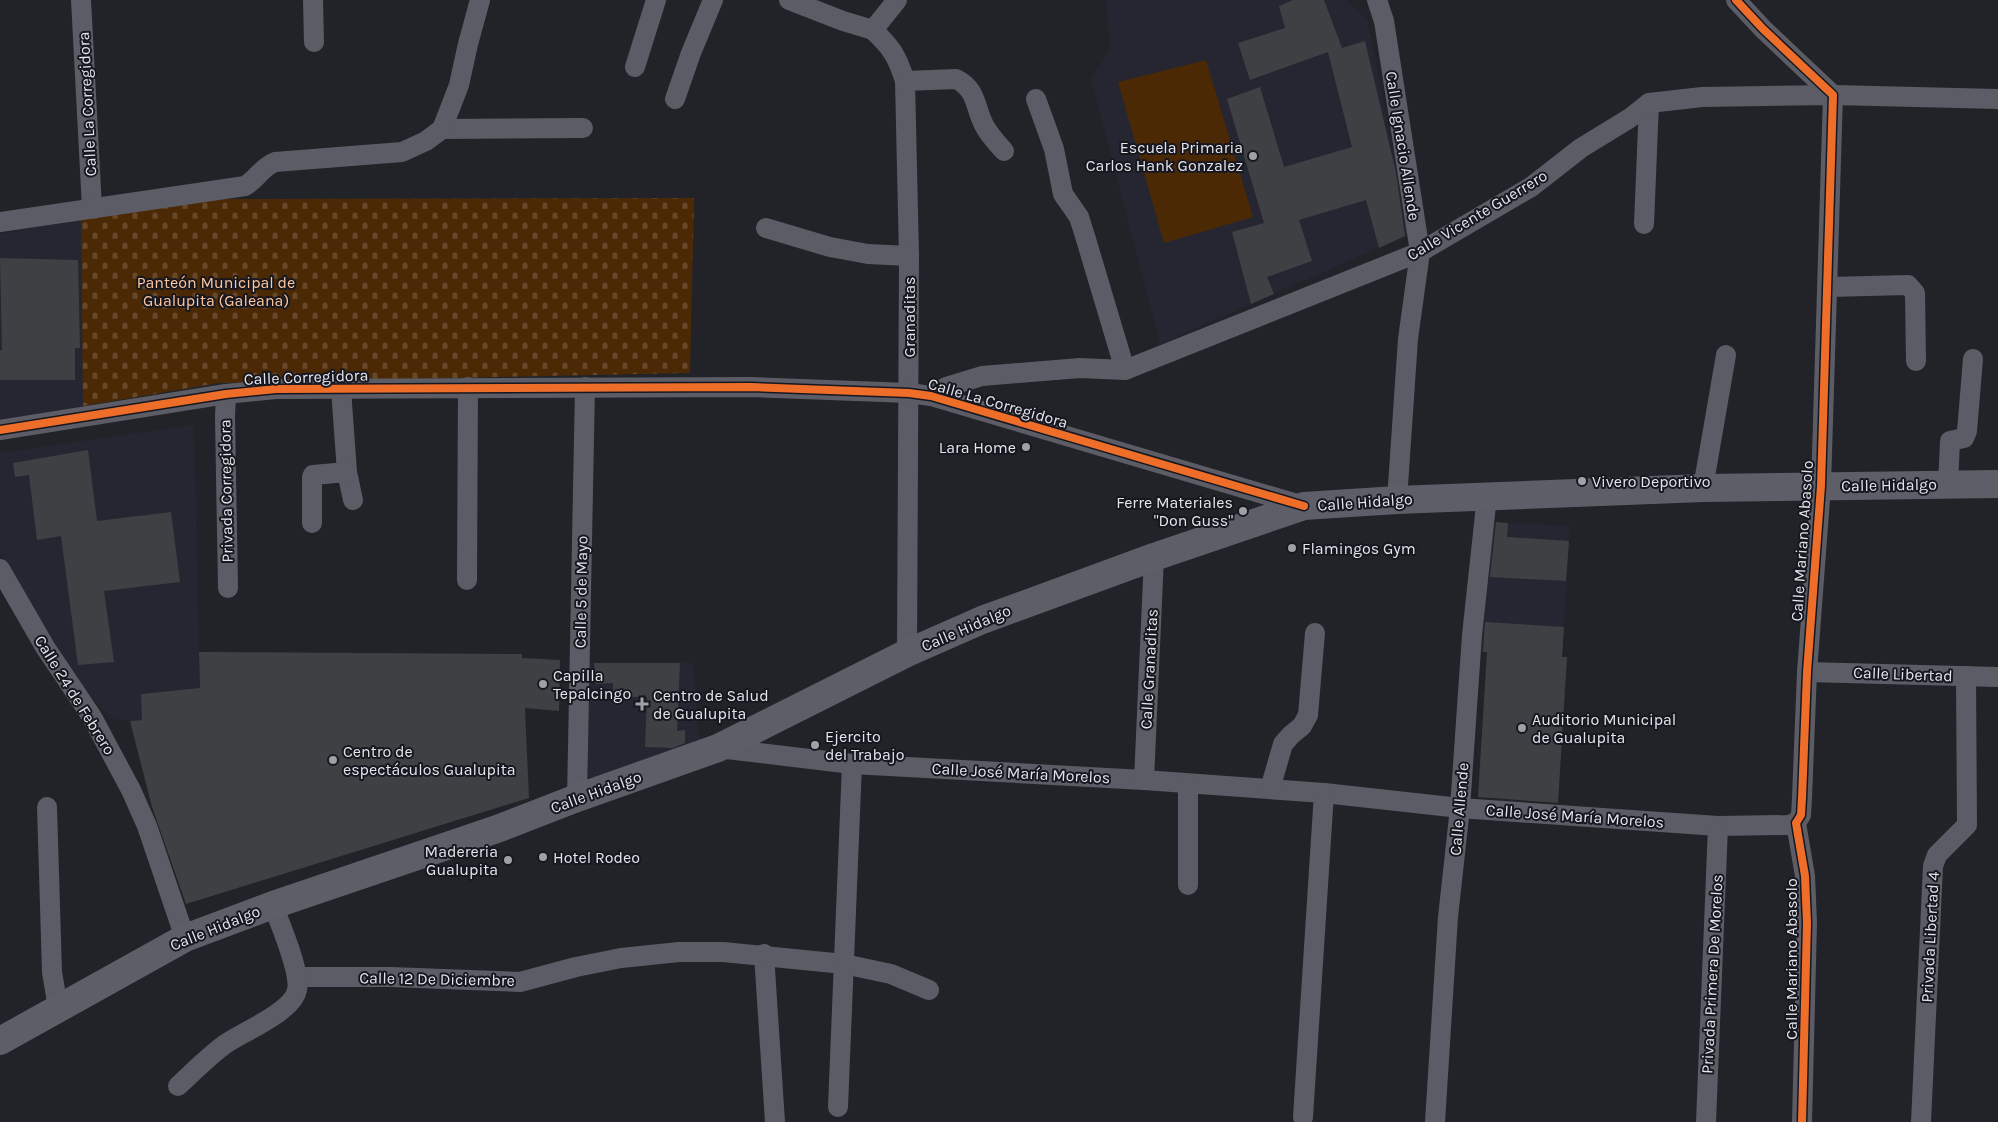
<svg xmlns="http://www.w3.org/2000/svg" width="1998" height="1122" viewBox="0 0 1998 1122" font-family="Karla,sans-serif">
	<defs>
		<pattern id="cemetery-stones" width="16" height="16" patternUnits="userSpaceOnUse" patternTransform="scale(1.25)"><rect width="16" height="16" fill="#4c2905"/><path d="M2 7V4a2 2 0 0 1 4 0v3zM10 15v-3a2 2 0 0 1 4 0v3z" fill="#66482a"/></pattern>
	</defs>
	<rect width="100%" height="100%" fill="#222328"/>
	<g fill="#252632">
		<polygon points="1106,0 1346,0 1367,19 1410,234 1160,344 1091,79 1110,50"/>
		<polygon points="81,220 83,406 0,420 0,234"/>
		<polygon points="194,425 200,712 130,721 112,719 82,688 0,553 0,453"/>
		<polygon points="1489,522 1570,526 1562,657 1481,652"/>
		<polygon points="586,663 693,663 700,747 603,783 588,776"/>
	</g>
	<polygon fill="url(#cemetery-stones)" points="694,198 690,373 219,383 83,406 81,220 209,199"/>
	<polygon fill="#4c2905" points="1206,60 1253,217 1164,243 1118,82"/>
	<g fill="#3f4044">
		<polygon points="1293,0 1324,0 1342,48 1365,41 1396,173 1405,236 1379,248 1366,200 1299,220 1312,261 1267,277 1274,294 1251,304 1232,232 1264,223 1227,99 1260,87 1284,167 1352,147 1328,52 1250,80 1238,43 1285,28 1279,6"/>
		<polygon points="0,258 78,260 80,348 75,348 75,380 0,380 0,350 2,350"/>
		<polygon points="88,450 97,521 171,512 180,582 104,591 114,662 78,665 61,536 37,540 29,475 15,477 13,463"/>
		<polygon points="1496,522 1508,523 1507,537 1569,541 1566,581 1490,577"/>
		<polygon points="1485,622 1564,627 1562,657 1567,657 1558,803 1478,797 1487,652 1483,652"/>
		<polygon points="199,652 522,654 522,658 560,660 559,711 525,708 529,798 186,904 152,807 130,721 142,720 141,694 200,688"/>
		<polygon points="594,663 680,663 677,731 685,730 685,743 673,748 645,747 647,697 613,697 613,683 596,684"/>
	</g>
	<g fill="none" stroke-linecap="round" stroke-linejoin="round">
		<g stroke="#5b5c65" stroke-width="20">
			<polyline points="81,0 92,208"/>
			<polyline points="313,0 314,42"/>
			<polyline points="789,0 843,21 873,30"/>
			<path d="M897 0 873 30C892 48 897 56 905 81L909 256 907 653"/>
			<polyline points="1377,0 1384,21 1420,252 1408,339 1397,500"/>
			<polyline points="1736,0 1763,29 1833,95 1821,486 1807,672 1802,798 1801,815 1796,823 1805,876 1807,923 1802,1122"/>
			<polyline points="635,67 656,0"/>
			<path d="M905 81 956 79C977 89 975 108 984 125 989 135 997 143 1004 151"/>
			<polyline points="675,99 691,53 713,0"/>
			<polyline points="1036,99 1054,149 1063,194 1079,217 1085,236 1125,370"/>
			<polyline points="442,129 583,128"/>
			<path d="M0 222 245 186C257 179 262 167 275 162L402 152 426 141 442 129 459 85 468 44 480 0"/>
			<polyline points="1644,224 1649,103"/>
			<polyline points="766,228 830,247 868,254 909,256"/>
			<polyline points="1828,287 1908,285 1915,293 1916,361"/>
			<polyline points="341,389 347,472 353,500"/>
			<polyline points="226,394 225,417 228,588"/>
			<polyline points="931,396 946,387 982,376 1080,368 1125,370 1420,252 1531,187 1581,148 1630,118 1649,103 1702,97 1833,95 1998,99"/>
			<polyline points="0,430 226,394 276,389 751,387 909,393 931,396 1304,506"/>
			<polyline points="1948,485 1950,441 1964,438 1967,431 1973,359"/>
			<polyline points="1703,488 1726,355"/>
			<polyline points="312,523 312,477 313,475 347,472"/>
			<polyline points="0,569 45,647 92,717 131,790 147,826 185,938"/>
			<polyline points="467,580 468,387"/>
			<polyline points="1807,672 1998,677"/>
			<polyline points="718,748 852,764 1144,780 1324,793 1460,808 1718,826 1788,825 1796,823"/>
			<polyline points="1144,780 1154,557"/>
			<polyline points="1270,789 1283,744 1291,735 1302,726 1308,715 1315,633"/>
			<polyline points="577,798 585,387"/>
			<polyline points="47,807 52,972 58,1008"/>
			<polyline points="1188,885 1188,784"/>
			<polyline points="764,954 775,1122"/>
			<polyline points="297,977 391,977 520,982 576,967 621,958 679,952 723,952 844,964 891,974 929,990"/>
			<path d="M178 1086C193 1072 208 1057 224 1045 242 1032 293 1012 297 990 301 972 280 924 273 905"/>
			<polyline points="838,1107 852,764"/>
			<polyline points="1303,1117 1324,793"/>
			<polyline points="1435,1122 1448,917 1460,808 1472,635 1487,496"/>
			<polyline points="1706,1122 1718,826"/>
			<polyline points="1921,1122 1933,866 1937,855 1967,825 1966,676"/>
		</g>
		<polyline stroke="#5e5e69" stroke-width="28" points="0,1041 185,938 273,905 497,829 577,798 718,748 907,653 982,620 1154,557 1304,506 1397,500 1703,488 1998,484"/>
		<g stroke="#171720" stroke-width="11">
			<g id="cycleway">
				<polyline points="1736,0 1763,29 1833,95 1821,486 1807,672 1802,798 1801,815 1796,823 1805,876 1807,923 1802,1122"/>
				<polyline points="0,430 226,394 276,389 751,387 909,393 931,396 1304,506"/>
			</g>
		</g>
		<use href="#cycleway" stroke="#ee6e29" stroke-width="8"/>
	</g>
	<g fill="#a0a1a7" stroke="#171720" stroke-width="2">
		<circle cx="1253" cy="156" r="5"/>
		<circle cx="1026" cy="447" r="5"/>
		<circle cx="1582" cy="481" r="5"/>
		<circle cx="1243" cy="511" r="5"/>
		<circle cx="1292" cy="548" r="5"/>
		<circle cx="543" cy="684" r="5"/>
		<path d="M639.5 696.5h5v5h5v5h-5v5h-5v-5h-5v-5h5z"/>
		<circle cx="1522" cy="728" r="5"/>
		<circle cx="815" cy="745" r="5"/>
		<circle cx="333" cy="760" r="5"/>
		<circle cx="543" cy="857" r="5"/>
		<circle cx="508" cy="860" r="5"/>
	</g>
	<g text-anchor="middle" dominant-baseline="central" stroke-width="4" stroke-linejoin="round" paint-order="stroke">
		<g font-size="16" fill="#e4e5eb" stroke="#171720">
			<text transform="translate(87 104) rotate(-93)">Calle La Corregidora</text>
			<text transform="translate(1403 146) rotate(81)">Calle Ignacio Allende</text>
			<text transform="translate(1477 215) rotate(-31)">Calle Vicente Guerrero</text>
			<text transform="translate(909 317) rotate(-90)">Granaditas</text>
			<text transform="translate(306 377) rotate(-2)">Calle Corregidora</text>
			<text transform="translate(998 403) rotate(16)">Calle La Corregidora</text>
			<text transform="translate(1889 485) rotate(-1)">Calle Hidalgo</text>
			<text transform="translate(226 491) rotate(-91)">Privada Corregidora</text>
			<text transform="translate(1365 502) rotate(-4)">Calle Hidalgo</text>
			<text transform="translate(1802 541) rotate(-86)">Calle Mariano Abasolo</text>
			<text transform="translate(581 592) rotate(-89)">Calle 5 de Mayo</text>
			<text transform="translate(966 628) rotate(-23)">Calle Hidalgo</text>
			<text transform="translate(1149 669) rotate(-87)">Calle Granaditas</text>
			<text transform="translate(1903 674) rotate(2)">Calle Libertad</text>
			<text transform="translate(75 695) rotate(58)">Calle 24 de Febrero</text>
			<text transform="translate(1021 773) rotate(3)">Calle José María Morelos</text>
			<text transform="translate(596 792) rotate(-20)">Calle Hidalgo</text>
			<text transform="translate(1459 809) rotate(-85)">Calle Allende</text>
			<text transform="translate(1575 816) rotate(4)">Calle José María Morelos</text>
			<text transform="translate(215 928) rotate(-22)">Calle Hidalgo</text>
			<text transform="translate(1930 937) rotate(-87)">Privada Libertad 4</text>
			<text transform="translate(1791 959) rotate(-90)">Calle Mariano Abasolo</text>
			<text transform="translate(1712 974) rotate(-87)">Privada Primera De Morelos</text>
			<text transform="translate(437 979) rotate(1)">Calle 12 De Diciembre</text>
		</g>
		<g font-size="16" fill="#e4e5eb" stroke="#171720" text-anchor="start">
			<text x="1243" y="147" text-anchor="end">Escuela Primaria<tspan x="1243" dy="18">Carlos Hank Gonzalez</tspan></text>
			<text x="1016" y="447" text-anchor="end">Lara Home</text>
			<text x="1592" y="481">Vivero Deportivo</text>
			<text x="1233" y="502" text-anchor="end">Ferre Materiales<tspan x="1233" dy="18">"Don Guss"</tspan></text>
			<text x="1302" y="548">Flamingos Gym</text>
			<text x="553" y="675">Capilla<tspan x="553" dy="18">Tepalcingo</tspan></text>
			<text x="653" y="695">Centro de Salud<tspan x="653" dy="18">de Gualupita</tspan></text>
			<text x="1532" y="719">Auditorio Municipal<tspan x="1532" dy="18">de Gualupita</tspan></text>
			<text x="825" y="736">Ejercito<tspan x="825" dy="18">del Trabajo</tspan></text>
			<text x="343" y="751">Centro de<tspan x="343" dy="18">espectáculos Gualupita</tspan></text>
			<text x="498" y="851" text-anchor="end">Madereria<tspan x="498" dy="18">Gualupita</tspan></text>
			<text x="553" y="857">Hotel Rodeo</text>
		</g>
		<g font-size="16" fill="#fec69a" stroke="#171720">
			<text x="216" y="282">Panteón Municipal de<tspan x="216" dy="18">Gualupita (Galeana)</tspan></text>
		</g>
	</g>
</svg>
